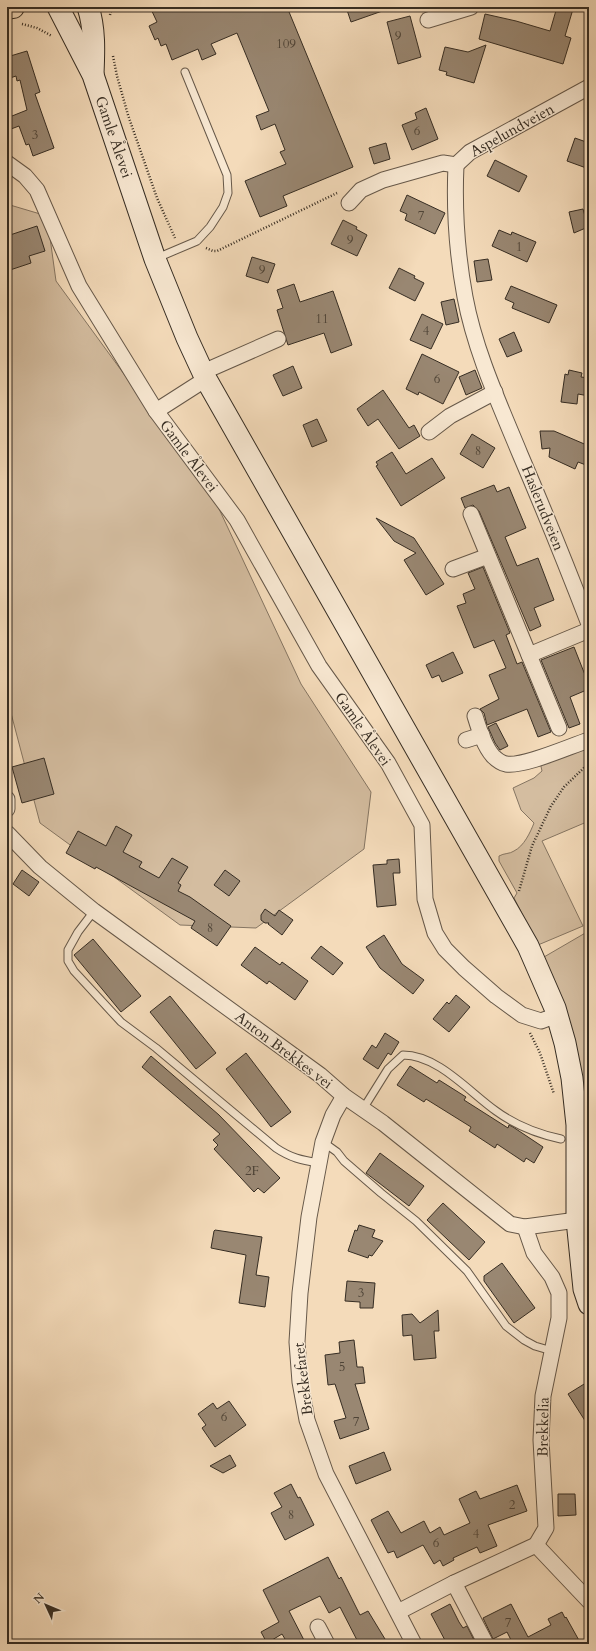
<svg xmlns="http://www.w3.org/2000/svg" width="596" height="1651" viewBox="0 0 596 1651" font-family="Cardo,serif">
	<rect width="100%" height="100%" fill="#f4dbba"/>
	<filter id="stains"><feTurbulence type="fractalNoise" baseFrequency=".005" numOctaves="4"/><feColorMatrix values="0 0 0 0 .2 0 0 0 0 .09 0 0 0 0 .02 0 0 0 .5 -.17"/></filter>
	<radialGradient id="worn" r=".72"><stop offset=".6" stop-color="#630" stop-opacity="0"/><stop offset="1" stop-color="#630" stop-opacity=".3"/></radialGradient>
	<g fill="#d4bda0" stroke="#857562">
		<polygon points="10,205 47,216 56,281 213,496 301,684 371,792 364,849 256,928 180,925 40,823 7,698 7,213"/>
		<path d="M589 744V821L542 841 583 926 538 945 514 898 517 893 499 861V856C504 853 510 854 514 851 524 846 530 833 534 823L521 810 513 788 534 778 542 771 540 762Z"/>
		<polygon points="587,932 589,939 589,1145 588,1145 581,1079 569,1021 544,957"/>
	</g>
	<g fill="#998772" stroke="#362d23">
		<polygon points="150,7 287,7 353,167 283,196 287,206 260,217 245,181 286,164 280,152 285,150 275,124 261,130 256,116 269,111 237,33 211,44 216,54 202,60 198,49 172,60 166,44 161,46 158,38 155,40 149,26 157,22"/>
		<polygon points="346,7 388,7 388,9 351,22"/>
		<polygon points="557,7 565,7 573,9 565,36 571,38 563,64 479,39 485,14 516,21 550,31"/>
		<polygon points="410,16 421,57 398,64 387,22"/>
		<polygon points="486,45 474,83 446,75 447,72 439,70 445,47 468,52"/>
		<polygon points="27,51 40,92 35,94 54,148 33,156 29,144 26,145 19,126 11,129 7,118 27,110 20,80 17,81 16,76 7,79 7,57"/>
		<polygon points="426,108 438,139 412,150 402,125 417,119 415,113"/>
		<polygon points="575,138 589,143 589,169 567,161"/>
		<polygon points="386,143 390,159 374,164 369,148"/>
		<polygon points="495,160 527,176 519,192 487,176"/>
		<polygon points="407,195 445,213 435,234 405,220 407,214 400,211"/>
		<polygon points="583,209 588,227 574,233 569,212"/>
		<polygon points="343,220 357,227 356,229 367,235 357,256 331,244"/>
		<polygon points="37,226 45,251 29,256 31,263 7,271 7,236"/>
		<polygon points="499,230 511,235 512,232 536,242 527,262 492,246"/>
		<polygon points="252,257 275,264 268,283 246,276"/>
		<polygon points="488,259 492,280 477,282 474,261"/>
		<polygon points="399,268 415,276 414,278 424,283 415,301 389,288"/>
		<polygon points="294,284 300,302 333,291 352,345 331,353 324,333 288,345 277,310 283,308 277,290"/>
		<polygon points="511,286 557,305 549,323 512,308 514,303 505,299"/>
		<polygon points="454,299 459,322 446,325 441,302"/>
		<polygon points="422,314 443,324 431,349 410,340"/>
		<polygon points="514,332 522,351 507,357 499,339"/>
		<polygon points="422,354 459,372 443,404 419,392 418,395 406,389"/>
		<polygon points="293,366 302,388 283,396 273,375"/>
		<polygon points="475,370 482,388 466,395 459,377"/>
		<polygon points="569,370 582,373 581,377 589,378 589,396 578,394 577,404 561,402 565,374 568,375"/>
		<polygon points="383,390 409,428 414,425 420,436 399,449 378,419 368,426 357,409"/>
		<polygon points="317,419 327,441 312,447 303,425"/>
		<polygon points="540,431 554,431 589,446 589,458 586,465 578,462 575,469 549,457 550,448 542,449"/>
		<polygon points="472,434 495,448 483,468 460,454"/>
		<polygon points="392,452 406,474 432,458 445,478 401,506 376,466 378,465 376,462"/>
		<polygon points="494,485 497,492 509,487 526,528 505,537 517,566 538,558 554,600 534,608 541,626 530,631 479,511 473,505 465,508 461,498"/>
		<polygon points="376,518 414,538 444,584 426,595 404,560 416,553 394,541"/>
		<polygon points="483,567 510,633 506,635 517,664 522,662 551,732 538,737 527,709 487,725 484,713 480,709 499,699 489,675 506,668 494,640 474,648 457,606 466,603 463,594 475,589 468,573"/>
		<polygon points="574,647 589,685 589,689 570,697 580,724 569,728 541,660"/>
		<polygon points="453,652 463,673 442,682 439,675 432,678 426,665"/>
		<polygon points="496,723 508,746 500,750 495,743 488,727"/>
		<polygon points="44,758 54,794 22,803 12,767"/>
		<polygon points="116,826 132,835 123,852 142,862 139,867 159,878 172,858 188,867 178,883 181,885 178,891 190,897 231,926 217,946 191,928 195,921 96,867 95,869 66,853 78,831 106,846"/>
		<polygon points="399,859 400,873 393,873 396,905 377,907 373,865 387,864 387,860"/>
		<polygon points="22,870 39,882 29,896 13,884"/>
		<polygon points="225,870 240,881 229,896 214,885"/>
		<polygon points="265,909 275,916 279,910 293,920 282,935 268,924 269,923 265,923 261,920 261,915"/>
		<polygon points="384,935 402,964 424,980 413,994 380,968 366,947"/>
		<polygon points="93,939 141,996 121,1012 74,955"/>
		<polygon points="321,946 343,963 333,975 311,958"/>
		<polygon points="255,947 280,965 282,962 308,981 295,1000 269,981 267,984 241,965"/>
		<polygon points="456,995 470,1007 449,1032 433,1019 447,1002 449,1004"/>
		<polygon points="170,996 216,1053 196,1069 150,1012"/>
		<polygon points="385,1033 399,1042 391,1055 388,1053 378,1069 363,1059 372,1045 376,1048"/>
		<polygon points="246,1053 291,1112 271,1127 226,1069"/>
		<polygon points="151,1056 219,1115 280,1178 264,1193 258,1188 254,1192 214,1149 218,1145 213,1140 220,1134 142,1067"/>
		<polygon points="410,1066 437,1083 439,1080 466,1097 464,1100 508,1128 509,1125 513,1127 543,1147 534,1163 526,1158 524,1162 497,1144 495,1148 469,1131 471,1127 426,1099 424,1102 397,1085"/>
		<polygon points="380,1153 424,1186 409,1206 366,1173"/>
		<polygon points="443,1203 485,1242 469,1260 427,1220"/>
		<polygon points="359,1225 375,1230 372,1237 383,1241 372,1256 369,1255 368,1258 348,1251 355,1230 357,1231"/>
		<polygon points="215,1230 262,1237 256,1275 269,1277 265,1307 239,1303 246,1255 211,1248 214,1231"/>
		<polygon points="502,1263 535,1308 514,1323 484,1281 484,1276"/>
		<polygon points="347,1281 375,1283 373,1308 360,1308 360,1302 345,1301"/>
		<polygon points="438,1310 439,1331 434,1331 436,1358 414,1360 412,1335 403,1336 402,1315 412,1314 420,1323"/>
		<polygon points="354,1340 357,1367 363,1367 365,1383 355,1384 369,1429 340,1439 334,1421 346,1418 335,1384 328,1385 325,1355 340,1353 339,1342"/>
		<polygon points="589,1381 589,1427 568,1394"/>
		<polygon points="229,1401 246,1425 215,1447 202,1428 206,1425 198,1414 213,1403 217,1409"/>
		<polygon points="384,1452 391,1470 356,1484 349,1466"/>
		<polygon points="230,1455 236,1466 223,1473 210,1466"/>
		<polygon points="291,1484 298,1498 300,1497 314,1525 285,1540 271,1513 282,1507 274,1493"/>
		<polygon points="517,1485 527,1511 488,1525 497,1546 480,1553 477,1547 453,1558 454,1560 443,1566 440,1560 434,1564 423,1545 397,1558 394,1551 388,1553 371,1520 388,1511 401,1533 424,1521 430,1533 440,1527 444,1535 470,1523 459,1499 476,1491 480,1499"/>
		<polygon points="558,1494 575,1494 576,1515 558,1516"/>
		<polygon points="328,1557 339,1579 341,1577 360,1615 368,1611 388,1644 359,1644 340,1607 329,1613 320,1596 289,1611 306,1644 288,1644 282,1634 267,1643 261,1632 279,1622 263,1590"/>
		<polygon points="450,1604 459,1622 463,1628 467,1626 476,1644 447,1644 431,1614"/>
		<polygon points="511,1604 528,1637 551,1625 548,1619 562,1612 565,1618 566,1617 581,1644 513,1644 507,1632 493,1639 483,1618"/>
	</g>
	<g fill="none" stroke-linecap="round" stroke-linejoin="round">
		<g stroke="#665849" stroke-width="9">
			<g id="lane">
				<polyline points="157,258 197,241 210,227 223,207 228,193 227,175 185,72"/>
				<path d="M94 911 78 932 68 950V961L74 971 121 1022 156 1048 276 1148C291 1158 301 1160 319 1163"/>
				<path d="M363 1109 388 1069 403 1055C438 1055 469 1092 496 1111 515 1125 538 1134 561 1139"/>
				<polyline points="323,1142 337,1152 344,1161 381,1193 416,1221 467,1271 506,1326 524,1340 535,1346 552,1351"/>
			</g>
		</g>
		<g stroke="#665849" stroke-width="17">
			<g id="street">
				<polyline points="428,20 471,7"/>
				<polyline points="7,163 25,176 37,190 79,286 156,411"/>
				<path d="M456 165C454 209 457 254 465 297 475 351 499 403 520 454 544 510 567 567 589 624"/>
				<polyline points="349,203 361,190 383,180 443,163 456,165 470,152 589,87"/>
				<polyline points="203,372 278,339"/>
				<polyline points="206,379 156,411 237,520 319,666 388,763 422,825 425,899 435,933 445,949 464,968 496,996 522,1015 541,1021 557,1015"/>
				<polyline points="429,432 450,416 495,392"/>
				<polyline points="471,514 529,655 589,630"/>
				<polyline points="453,569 488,556"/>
				<polyline points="529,655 559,728"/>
				<path d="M475 716C479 729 484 746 493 756 496 759 501 763 506 764 524 767 570 746 589 740"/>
				<polyline points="466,740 482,735"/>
				<polyline points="7,799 7,809"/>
				<polyline points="7,833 40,867 94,911 320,1075 344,1096 383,1123 510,1224 525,1227 577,1220"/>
				<polyline points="344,1096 333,1115 323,1142 309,1217 300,1293 297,1342 300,1382 307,1420 326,1474 414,1644"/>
				<polyline points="536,1545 589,1601"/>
				<polyline points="454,1583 486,1644"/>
				<polyline points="398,1612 454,1583 536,1545 546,1528 541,1440 543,1396 559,1318 559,1293 552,1277 534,1253 525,1227"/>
				<polyline points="318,1627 327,1644"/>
			</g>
		</g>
		<g stroke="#362d23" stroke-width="23">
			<g id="secondary">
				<polyline points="58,7 93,75 155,259 187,338 206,379 528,946 555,1008 565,1043 572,1078 577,1125 577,1220 584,1289 589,1304"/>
				<path d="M88 7C95 28 94 52 93 74"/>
			</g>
		</g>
		<g stroke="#362d23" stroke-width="24">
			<polyline id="highway" points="7,8 13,7"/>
		</g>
		<g stroke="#362d23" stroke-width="2.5" stroke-dasharray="1 2" stroke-linecap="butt">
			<polyline points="110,15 112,7"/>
			<polyline points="22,24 37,28 52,36"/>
			<polyline points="113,56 117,76 128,115 157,198 175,238"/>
			<polyline points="206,248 213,251 217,251 337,193"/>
			<polyline points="519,891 532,846 551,806 564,787 589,763"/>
			<polyline points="530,1033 540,1053 554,1094"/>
		</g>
		<use href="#lane" stroke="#f8e8d2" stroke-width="7"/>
		<use href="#street" stroke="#f8e8d2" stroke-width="15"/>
		<use href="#secondary" stroke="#f8e8d2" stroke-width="21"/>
		<use href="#highway" stroke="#f4dbba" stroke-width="22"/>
	</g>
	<g text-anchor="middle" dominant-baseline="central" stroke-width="3" stroke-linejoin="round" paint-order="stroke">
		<g font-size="13" fill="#4f4437">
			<text x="398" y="36">9</text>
			<text x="286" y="44">109</text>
			<text x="417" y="131">6</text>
			<text x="35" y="135">3</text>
			<text x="421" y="216">7</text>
			<text x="350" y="240">9</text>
			<text x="519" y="247">1</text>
			<text x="262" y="270">9</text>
			<text x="322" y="319">11</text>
			<text x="426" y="331">4</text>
			<text x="437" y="379">6</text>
			<text x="478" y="451">8</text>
			<text x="210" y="928">8</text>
			<text x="252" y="1171">2F</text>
			<text x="361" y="1293">3</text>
			<text x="342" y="1367">5</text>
			<text x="224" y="1417">6</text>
			<text x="356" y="1422">7</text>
			<text x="512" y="1505">2</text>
			<text x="291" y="1515">8</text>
			<text x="476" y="1534">4</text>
			<text x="436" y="1543">6</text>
			<text x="508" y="1623">7</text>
		</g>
		<g font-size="15" fill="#362d23" stroke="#f8e8d2">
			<text transform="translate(512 130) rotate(-29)">Aspelundveien</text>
			<text transform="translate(114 137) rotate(71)">Gamle Ålevei</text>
			<text transform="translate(189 456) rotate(53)">Gamle Ålevei</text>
			<text transform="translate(543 508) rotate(68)">Haslerudveien</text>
			<text transform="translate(363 729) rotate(55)">Gamle Ålevei</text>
			<text transform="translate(284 1050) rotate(37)">Anton Brekkes vei</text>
			<text transform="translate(303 1379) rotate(-97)">Brekkefaret</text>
			<text transform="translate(543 1427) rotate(-89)">Brekkelia</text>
		</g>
	</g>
	<rect width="596" height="1651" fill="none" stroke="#f4dbba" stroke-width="24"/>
	<rect x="8" y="8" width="580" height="1635" fill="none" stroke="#362d23" stroke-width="2"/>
	<rect x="12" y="12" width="572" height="1627" fill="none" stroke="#362d23"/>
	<g transform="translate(46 1605) rotate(314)" stroke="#f8e8d2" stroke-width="3" paint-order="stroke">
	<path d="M0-3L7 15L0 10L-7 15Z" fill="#362d23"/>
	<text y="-6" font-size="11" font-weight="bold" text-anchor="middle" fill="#362d23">N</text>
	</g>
	<rect width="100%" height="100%" filter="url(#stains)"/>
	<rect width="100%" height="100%" fill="url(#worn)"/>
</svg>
